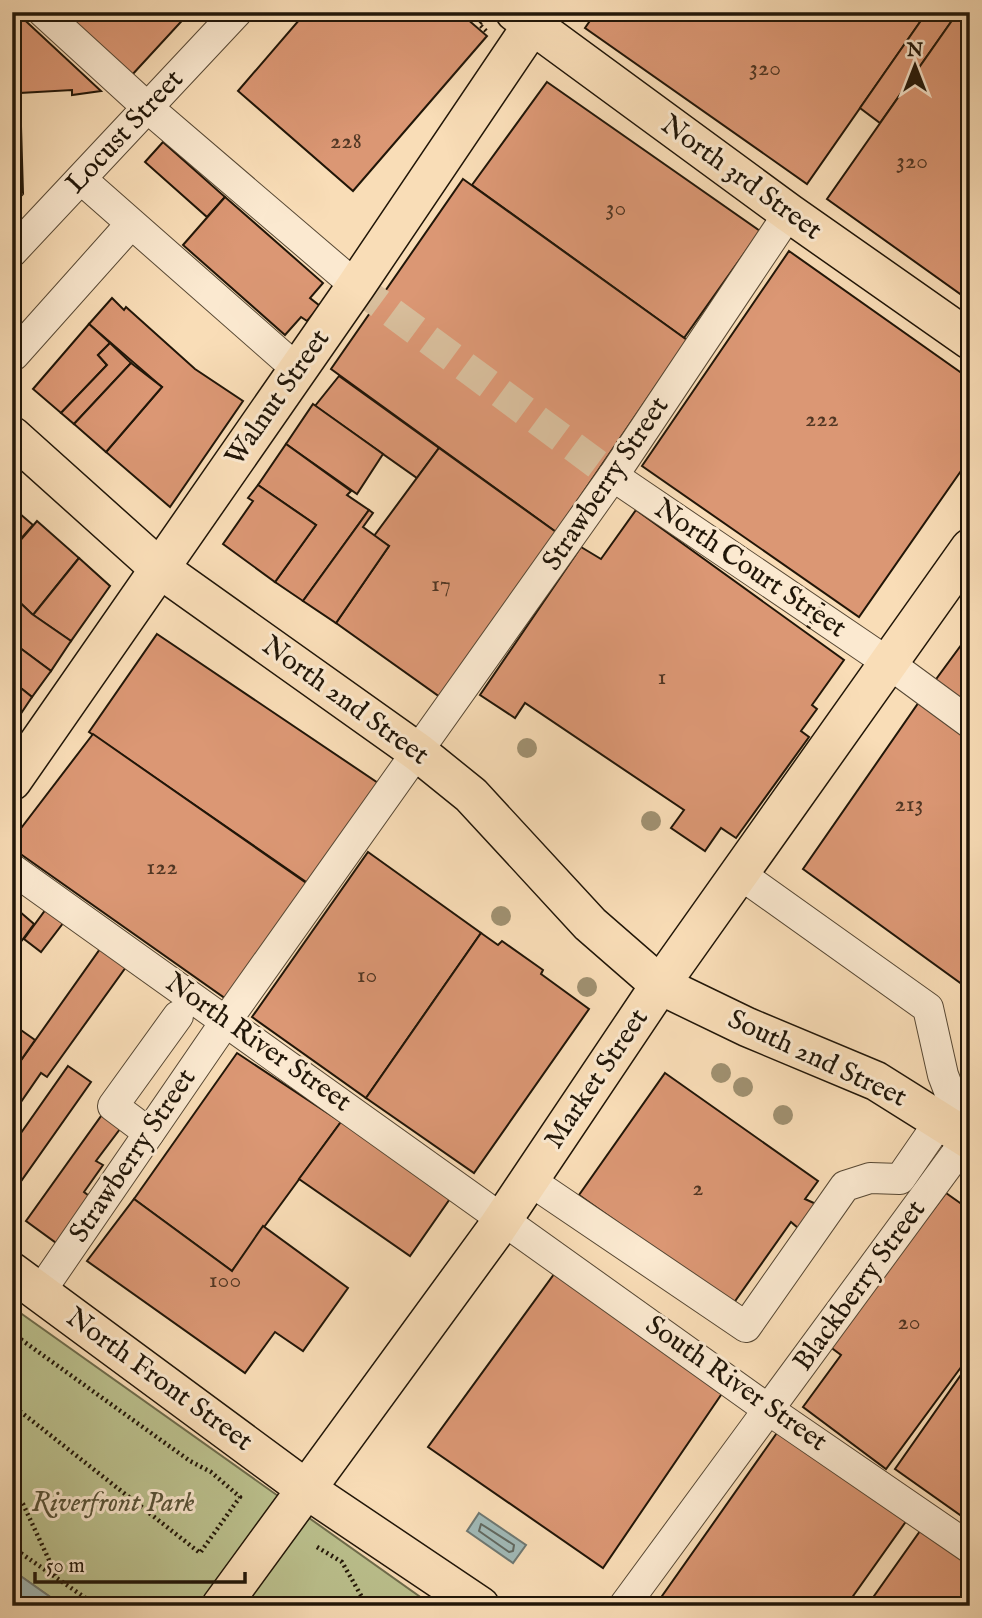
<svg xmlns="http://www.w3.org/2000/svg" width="982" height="1618" viewBox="0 0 982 1618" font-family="'IM FELL English',serif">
	<rect width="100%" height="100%" fill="#f9ddb7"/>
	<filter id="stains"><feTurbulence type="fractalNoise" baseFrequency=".00286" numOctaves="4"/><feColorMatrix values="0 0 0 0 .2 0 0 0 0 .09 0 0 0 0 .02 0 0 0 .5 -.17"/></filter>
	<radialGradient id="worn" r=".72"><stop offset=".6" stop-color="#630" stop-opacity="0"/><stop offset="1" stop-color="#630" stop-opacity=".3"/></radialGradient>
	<polygon fill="#bcc28f" stroke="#6e6c4c" stroke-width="2" points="12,1307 433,1606 63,1606 12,1570"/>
	<g fill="#a1bab8" stroke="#6e7872" stroke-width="2">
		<polygon points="479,1513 526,1545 513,1563 467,1531"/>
		<polygon points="12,1570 63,1606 12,1606"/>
	</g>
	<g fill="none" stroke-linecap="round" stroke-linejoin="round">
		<polygon stroke="#616860" stroke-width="2" points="481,1524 514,1545 513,1551 509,1552 479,1531"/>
	</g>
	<g fill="#db9774" stroke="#211608" stroke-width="2">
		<polygon points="12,12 16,12 101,91 72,95 72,90 20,93 23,193 12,183"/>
		<polygon points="61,12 190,12 131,76"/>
		<polygon points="306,12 459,12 487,36 353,191 238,91"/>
		<polygon points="596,12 927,12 807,184 585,28"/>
		<polygon points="927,12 958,12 880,123 860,108"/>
		<polygon points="958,12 970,12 970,301 827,199"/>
		<polygon points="547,82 760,231 684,338 472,185"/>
		<polygon points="163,142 225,197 207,217 145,162"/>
		<polygon points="463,179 687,340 556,532 331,369"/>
		<polygon points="12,186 22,195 12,205"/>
		<polygon points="225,197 323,283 310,298 320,306 307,321 301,317 285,335 183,245"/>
		<polygon points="789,251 970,379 970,458 859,617 642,466"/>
		<polygon points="112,298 124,310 126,307 195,369 243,401 170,507 106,452 162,387 89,324"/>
		<polygon points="89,324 110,343 98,355 107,365 61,413 33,389"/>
		<polygon points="110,343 131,363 74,424 61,413 107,365 98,355"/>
		<polygon points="131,363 162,387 106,452 74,424"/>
		<polygon points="339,376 439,448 417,478 315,406"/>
		<polygon points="313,404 383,454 357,494 286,444"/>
		<polygon points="286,444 351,491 347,495 369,510 303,601 275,582 316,525 258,485"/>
		<polygon points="439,448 556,532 440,697 336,623 389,546 374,536"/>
		<polygon points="258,485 316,525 275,582 223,544 253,501 248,498"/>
		<polygon points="12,507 33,525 12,549"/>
		<polygon points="369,510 373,513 363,527 389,546 336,623 303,601"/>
		<polygon points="636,510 844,660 812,705 817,709 801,731 809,737 736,838 721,828 705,851 671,828 684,810 525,703 515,718 480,695 581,547 601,559"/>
		<polygon points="37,521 79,558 33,615 12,595 12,565 18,557 12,550"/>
		<polygon points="79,558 110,586 71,641 33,615"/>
		<polygon points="12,595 32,614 71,641 51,671 12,642"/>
		<polygon points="970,633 970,707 934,682"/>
		<polygon points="157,634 384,787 312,886 89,732"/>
		<polygon points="12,642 51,671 32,697 12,681"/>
		<polygon points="12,681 32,697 14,724 12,723"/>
		<polygon points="919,702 970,739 970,990 803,869"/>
		<polygon points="93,734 312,887 229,1001 12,848 12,840"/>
		<polygon points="368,852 481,933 366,1098 252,1017"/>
		<polygon points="12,905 34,924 12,954"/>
		<polygon points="49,905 67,918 41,952 24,939"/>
		<polygon points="481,933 498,945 502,941 543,970 541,974 589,1009 474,1173 366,1098"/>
		<polygon points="100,949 126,967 47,1077 41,1073 12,1115 12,1073"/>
		<polygon points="18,1028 35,1040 12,1073 12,1036"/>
		<polygon points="237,1053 341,1122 232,1271 134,1199"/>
		<polygon points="68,1066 91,1082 12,1194 12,1138 16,1140"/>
		<polygon points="665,1073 818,1181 805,1199 827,1209 798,1228 791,1222 733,1304 579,1195"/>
		<polygon points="104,1112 123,1125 96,1161 103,1165 84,1192 93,1199 59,1245 26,1221"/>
		<polygon points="346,1115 454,1193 410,1256 299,1179"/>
		<polygon points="946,1193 970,1210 970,1355 886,1469 803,1407 841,1355 829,1346"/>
		<polygon points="134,1199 232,1271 263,1226 348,1288 303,1351 275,1332 245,1373 87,1261"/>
		<polygon points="557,1270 723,1392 603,1568 428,1447"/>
		<polygon points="970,1362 970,1522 895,1469"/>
		<polygon points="779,1430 907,1520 846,1606 655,1606"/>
		<polygon points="925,1524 970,1556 970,1606 867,1606"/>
	</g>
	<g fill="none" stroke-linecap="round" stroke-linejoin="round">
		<polyline stroke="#d9bf9d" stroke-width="30" stroke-dasharray="30 15" stroke-linecap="butt" points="356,286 613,476"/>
		<g stroke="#574834" stroke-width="32">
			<g id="minor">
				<polyline points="43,12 148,108 356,286"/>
				<polyline points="81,179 298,370"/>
				<polyline points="12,252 237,12"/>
				<polyline points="14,355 131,224"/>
				<polyline points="613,476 887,662 970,723"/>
				<polyline points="12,869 769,1410 970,1548"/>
				<polyline points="740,874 928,1008 943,1075 967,1138"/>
				<polyline points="149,1133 113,1106 178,1016"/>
				<polyline points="529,1180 746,1327 845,1186 870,1178 900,1179 940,1121"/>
				<polyline points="40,1292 226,1021 613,476 789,213"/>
				<polyline points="624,1606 970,1135"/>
			</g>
		</g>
		<g stroke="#211608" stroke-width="41">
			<g id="major">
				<polyline points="515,12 789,213 970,340"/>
				<polyline points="12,436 159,568 419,753 471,795 590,924 660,985 747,1027 876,1081 970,1140"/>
				<polyline points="12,781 356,286 541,12"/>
				<polyline points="12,1272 306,1489 480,1606"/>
				<polyline points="221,1606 497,1228 660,985 970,548"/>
			</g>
		</g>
		<g stroke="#211608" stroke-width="4.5" stroke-dasharray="2 3.5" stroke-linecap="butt">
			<polyline points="485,18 479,24 486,31"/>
			<polyline points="12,1333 190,1461 211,1472 240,1497 200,1553 12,1405"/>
			<polyline points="12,1491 23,1504 57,1577"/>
			<polyline points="12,1547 97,1606"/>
			<polyline points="317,1547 342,1562 367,1606"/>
		</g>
		<use href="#minor" stroke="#fbe9d0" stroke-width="30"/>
		<use href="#major" stroke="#f9ddb7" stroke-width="38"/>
		<polyline stroke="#211608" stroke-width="4.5" stroke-dasharray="2 3.5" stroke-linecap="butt" points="808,628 825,601"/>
	</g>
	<g fill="#a09171">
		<circle cx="527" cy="748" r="10"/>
		<circle cx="651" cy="821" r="10"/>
		<circle cx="501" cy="916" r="10"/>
		<circle cx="587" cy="987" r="10"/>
		<circle cx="721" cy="1073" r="10"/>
		<circle cx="743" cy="1087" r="10"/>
		<circle cx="783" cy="1115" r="10"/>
	</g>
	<g text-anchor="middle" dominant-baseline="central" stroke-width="6" stroke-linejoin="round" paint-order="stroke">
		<g font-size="24" fill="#503623">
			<text x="765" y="68">320</text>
			<text x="346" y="141">228</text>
			<text x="912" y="161">320</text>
			<text x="616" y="208">30</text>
			<text x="822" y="419">222</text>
			<text x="441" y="584">17</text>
			<text x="662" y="677">1</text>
			<text x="909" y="804">213</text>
			<text x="162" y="867">122</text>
			<text x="367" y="975">10</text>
			<text x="698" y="1188">2</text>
			<text x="225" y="1280">100</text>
			<text x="909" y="1322">20</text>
		</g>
		<g font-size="28" fill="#211608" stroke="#fbe9d0">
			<text transform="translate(125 132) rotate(-47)">Locust Street</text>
			<text transform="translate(741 178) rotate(36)">North 3rd Street</text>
			<text transform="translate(278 398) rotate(-55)">Walnut Street</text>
			<text transform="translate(606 484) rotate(-56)">Strawberry Street</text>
			<text transform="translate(750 569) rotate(34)">North Court Street</text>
			<text transform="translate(345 701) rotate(36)">North 2nd Street</text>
			<text transform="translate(258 1043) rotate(35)">North River Street</text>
			<text transform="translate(817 1059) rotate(25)">South 2nd Street</text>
			<text transform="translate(597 1079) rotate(-56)">Market Street</text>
			<text transform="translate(133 1156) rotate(-56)">Strawberry Street</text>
			<text transform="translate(860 1286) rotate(-54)">Blackberry Street</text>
			<text transform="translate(159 1380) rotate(36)">North Front Street</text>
			<text transform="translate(736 1384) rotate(35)">South River Street</text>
		</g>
		<g font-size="28" font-style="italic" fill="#575237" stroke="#fbe9d0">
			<text x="113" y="1503">Riverfront Park</text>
		</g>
	</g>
	<rect width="982" height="1618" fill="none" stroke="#f9ddb7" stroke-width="42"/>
	<rect x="14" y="14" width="954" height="1590" fill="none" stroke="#211608" stroke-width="3.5"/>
	<rect x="21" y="21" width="940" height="1576" fill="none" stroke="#211608" stroke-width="2"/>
	<g transform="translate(915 66)" stroke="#fbe9d0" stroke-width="5" paint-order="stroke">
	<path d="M0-5L12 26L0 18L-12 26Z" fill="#211608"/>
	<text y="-10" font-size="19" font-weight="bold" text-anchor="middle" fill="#211608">N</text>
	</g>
	<path d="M35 1572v10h210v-10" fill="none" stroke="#211608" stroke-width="3.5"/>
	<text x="46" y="1572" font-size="21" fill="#211608" stroke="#fbe9d0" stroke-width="5" paint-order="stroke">50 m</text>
	<rect width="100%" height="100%" filter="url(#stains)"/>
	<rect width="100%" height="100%" fill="url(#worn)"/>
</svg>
